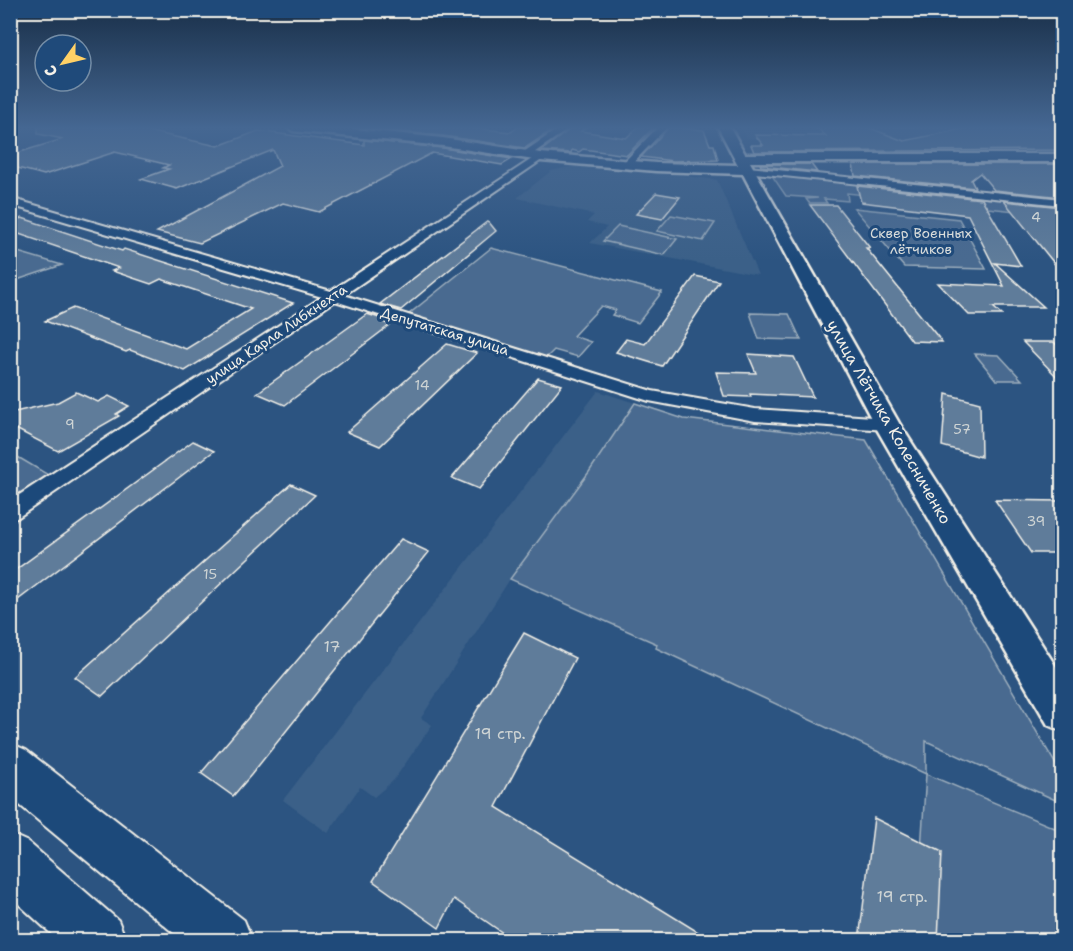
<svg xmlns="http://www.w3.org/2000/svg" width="1073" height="951" viewBox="0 0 1073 951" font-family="'Shantell Sans',sans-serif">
	<rect width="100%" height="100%" fill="#2c5481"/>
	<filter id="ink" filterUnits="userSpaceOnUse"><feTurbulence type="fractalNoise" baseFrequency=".0167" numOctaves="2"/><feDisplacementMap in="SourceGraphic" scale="12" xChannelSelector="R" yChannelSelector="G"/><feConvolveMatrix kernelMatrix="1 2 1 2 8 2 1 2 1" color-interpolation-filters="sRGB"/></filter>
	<g filter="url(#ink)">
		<g fill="#3b6088">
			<polygon points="739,127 825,127 840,140 748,138"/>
			<polygon points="586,163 717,180 758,275 590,243 607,227 587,222 594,215 517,198 551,171"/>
			<polygon points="598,391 635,403 589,472 510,579 421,718 432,725 394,780 374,797 360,787 328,833 283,800"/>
		</g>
		<g fill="#496b90" stroke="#9eaebc" stroke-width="1.5">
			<polygon points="867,127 972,127 905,142"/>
			<polygon points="774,175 1062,204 1062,216 847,193 848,201 824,199 827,203 809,203 806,199 818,198 786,196 773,177"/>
			<polygon points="854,208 959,219 986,269 904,267"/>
			<polygon points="671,215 715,223 703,241 657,231"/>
			<polygon points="618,226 677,239 664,255 603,241"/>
			<polygon points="491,248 662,292 638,323 612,315 616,310 601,306 573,336 591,342 578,357 554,350 546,358 409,314"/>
			<polygon points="10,250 11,250 62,265 11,282"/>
			<polygon points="750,313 789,314 801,340 759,339"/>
			<polygon points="975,354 999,355 1022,380 996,380"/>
			<polygon points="635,403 684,419 866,440 1062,775 1062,803 926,741 926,774 1062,831 1062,940 915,940 926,774 656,648 657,644 510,579 589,472"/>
			<polygon points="11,453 50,476 11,502"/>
		</g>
		<g fill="#5e7b9a" stroke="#f4f1e8" stroke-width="1.5">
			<polygon points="38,127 128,127 218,146 258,131 364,145 364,140 443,148 512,159 502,165 432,153 319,212 283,203 200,243 157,232 280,166 273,150 177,189 141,179 169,169 163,168 169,165 115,152 44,175 10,166 10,155 63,139 38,134"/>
			<polygon points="464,127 511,132 518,127 556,127 525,148 443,136 364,128"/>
			<polygon points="573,127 586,127 581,131 626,138 638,127 654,127 627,155 583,149 579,152 572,150 571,153 541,151"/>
			<polygon points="669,127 704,130 710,145 714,145 718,160 673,161 641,157"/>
			<polygon points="816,127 867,127 904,141 972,127 1062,127 1062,150 754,152 751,145 763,145 755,135 826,136"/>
			<polygon points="760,164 811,164 817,172 761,166"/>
			<polygon points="853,164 1059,164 1062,166 1062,197 994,190 980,173 971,180 975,188 855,176"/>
			<polygon points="857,186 982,199 1021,266 995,263 1044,307 993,307 1002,315 969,315 938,283 1004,286 968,215 861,202"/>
			<polygon points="656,193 680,197 662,219 636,214"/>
			<polygon points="1004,201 1062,207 1062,273"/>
			<polygon points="810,205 836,205 870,248 866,248 879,264 942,342 912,341"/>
			<polygon points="22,218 122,251 124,249 293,303 185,371 130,350 126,352 45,321 73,308 186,349 251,309 161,279 151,284 112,271 119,268 10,231 10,222"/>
			<polygon points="488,221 496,231 401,310 380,304"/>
			<polygon points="695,276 719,281 662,366 616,352 626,339 645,344"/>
			<polygon points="367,314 389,321 385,323 390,325 285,405 257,393"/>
			<polygon points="1023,342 1054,342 1062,351 1062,382"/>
			<polygon points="447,344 477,353 380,446 347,432"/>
			<polygon points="748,354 794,357 813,397 750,394 751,397 724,396 716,372 756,373"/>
			<polygon points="538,378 562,385 479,489 452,478"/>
			<polygon points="76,392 98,402 109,396 129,406 116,414 119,416 58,451 10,426 10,413 58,402"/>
			<polygon points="946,394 980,403 981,457 942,446"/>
			<polygon points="193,441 214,451 10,606 10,574"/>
			<polygon points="291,484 315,495 102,696 75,677"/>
			<polygon points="995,500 1062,501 1062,553 1031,553"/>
			<polygon points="401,539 429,552 251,775 233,796 201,773"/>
			<polygon points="524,633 575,658 496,807 711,940 513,940 454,899 439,928 373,881"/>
			<polygon points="874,818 942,852 938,940 859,940"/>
		</g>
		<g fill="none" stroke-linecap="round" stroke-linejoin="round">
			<g stroke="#f4f1e8" stroke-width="4">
				<g id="street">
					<polygon points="561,127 571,127 528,157 522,157 522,153"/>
					<polygon points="658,127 667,127 629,167 623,167 623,163"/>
					<polygon points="538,155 546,157 344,295 652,391 755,409 887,418 893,420 896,424 893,428 887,430 755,421 649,401 335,301 17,518 10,520 10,501 322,297 10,205 10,198 331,291"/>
					<polygon points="748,167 1062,199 1062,205 745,172 743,170"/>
				</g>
			</g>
			<g stroke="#f4f1e8" stroke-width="5">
				<polygon id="secondary" points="287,127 334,127 443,138 541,153 656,163 738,165 718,127 730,127 745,154 1062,154 1062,162 750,162 899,423 1062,676 1062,731 1048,725 874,424 743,174 656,171 541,161 443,146 293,131"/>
			</g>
			<g stroke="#f4f1e8" stroke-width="4">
				<g id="primary">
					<polygon points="10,743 26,750 244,920 252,940 182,940 10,797"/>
					<polygon points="10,834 28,842 118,920 126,940 58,940 10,896"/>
				</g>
			</g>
			<use href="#street" fill="#1f4a7a" fill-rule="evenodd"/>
			<use href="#secondary" fill="#1f4a7a" fill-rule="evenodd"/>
			<use href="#primary" fill="#1f4a7a" fill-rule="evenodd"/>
		</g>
	</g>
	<linearGradient id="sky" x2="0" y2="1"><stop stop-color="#182e47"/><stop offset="0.49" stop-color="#456792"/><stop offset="1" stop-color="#456792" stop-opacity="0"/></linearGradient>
	<rect width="1073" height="261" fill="url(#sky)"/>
	<g text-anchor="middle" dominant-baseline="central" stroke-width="6" stroke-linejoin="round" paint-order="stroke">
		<g font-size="14" fill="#ced4d4">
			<text x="1036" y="217">4</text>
			<text x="422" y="385">14</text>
			<text x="70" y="424">9</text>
			<text x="962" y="429">57</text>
			<text x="1036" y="521">39</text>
			<text x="210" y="574">15</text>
		</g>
		<g font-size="14" fill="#dadddb" stroke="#1f4a7a">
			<text x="921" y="233">Сквер Военных<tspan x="921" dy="16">лётчиков</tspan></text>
		</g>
		<g font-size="14" fill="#f4f1e8" stroke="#1f4a7a">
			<text transform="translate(445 331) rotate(17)">Депутатская улица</text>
			<text transform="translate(276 334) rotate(-34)">улица Карла Либкнехта</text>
		</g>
		<g font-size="16" fill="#f4f1e8" stroke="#1f4a7a">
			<text transform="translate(889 422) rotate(60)">улица Лётчика Колесниченко</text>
		</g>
		<g font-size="16" fill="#ced4d4">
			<text x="332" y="646">17</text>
			<text x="500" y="733">19 стр.</text>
			<text x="902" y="896">19 стр.</text>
		</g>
	</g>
	<rect width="1073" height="951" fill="none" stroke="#1f4a7a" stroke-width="36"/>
	<rect x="18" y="18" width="1037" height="915" fill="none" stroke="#f4f1e8" stroke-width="2" filter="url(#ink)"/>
	<g transform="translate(63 63) rotate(236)"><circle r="28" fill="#1f4a7a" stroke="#748da6" stroke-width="1.5"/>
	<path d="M0-4.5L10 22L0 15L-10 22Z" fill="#ffd166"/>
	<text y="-9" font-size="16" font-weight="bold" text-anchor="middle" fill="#f4f1e8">С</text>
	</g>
</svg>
